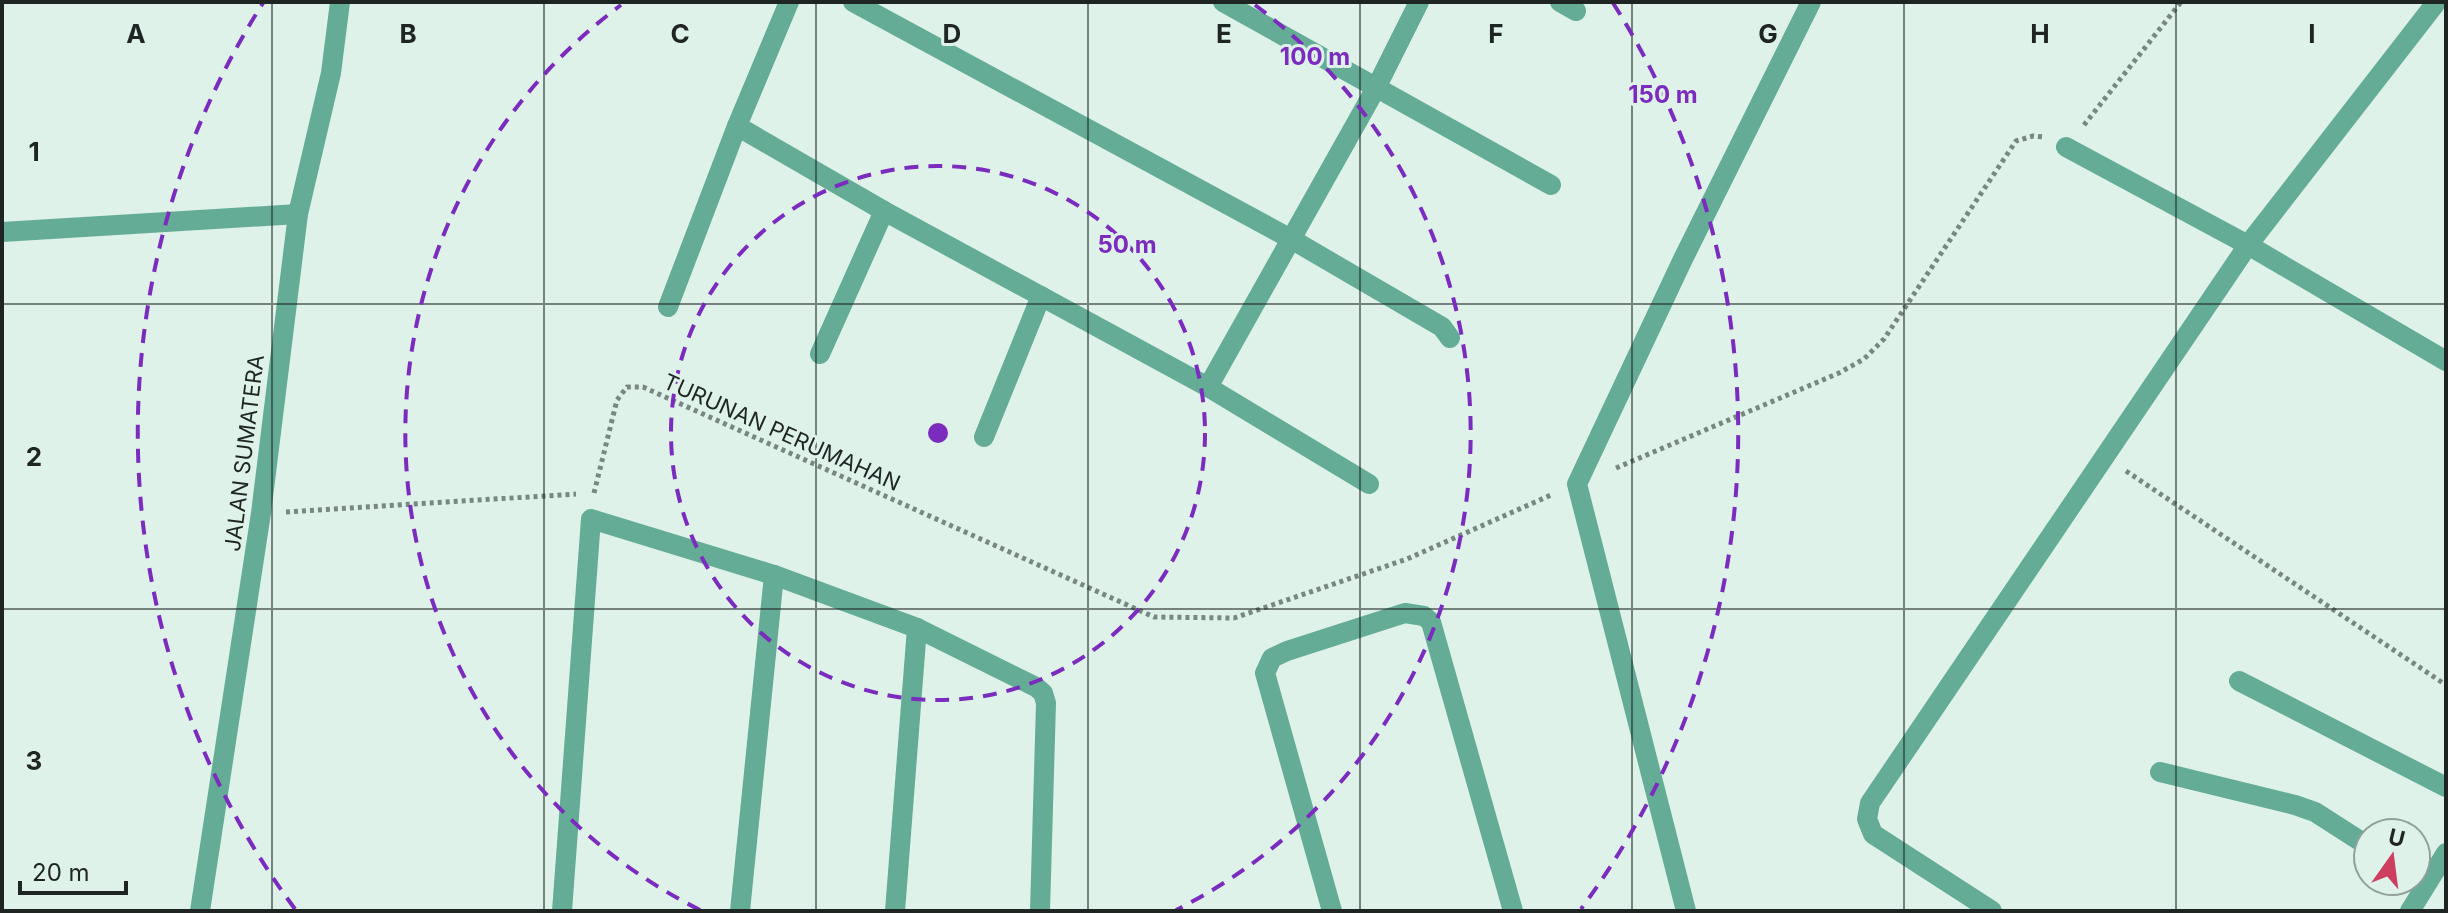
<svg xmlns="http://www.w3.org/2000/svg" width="2448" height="913" viewBox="0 0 2448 913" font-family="Inter,sans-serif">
	<rect width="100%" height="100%" fill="#def2ea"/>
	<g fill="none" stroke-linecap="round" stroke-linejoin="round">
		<g stroke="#798781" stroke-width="5" stroke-dasharray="4 4" stroke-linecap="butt">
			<polyline points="2084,125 2181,2"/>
			<polyline points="1616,468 1839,373 1864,359 1884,339 2016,141 2033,136 2044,137"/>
			<polyline points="2126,471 2446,685"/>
			<polyline points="594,493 617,400 627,387 643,387 1154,617 1234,618 1407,559 1551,495"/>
			<polyline points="286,512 576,494"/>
		</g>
		<g stroke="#64ac95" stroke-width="20">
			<polyline points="853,2 1291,239 1442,327 1450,338"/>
			<polyline points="1223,2 1551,185"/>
			<polyline points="1560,2 1576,11"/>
			<polyline points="737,126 884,211 1208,387 1369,484"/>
			<polyline points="2066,147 2248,245 2446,361"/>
			<polyline points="2,232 298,214"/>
			<polyline points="668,307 737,126 789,2"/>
			<polyline points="820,354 884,211"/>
			<polyline points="1208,387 1376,88 1419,2"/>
			<polyline points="984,437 1041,296"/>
			<polyline points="2239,681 2446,787"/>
			<polyline points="2160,772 2295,805 2315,812 2368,846"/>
			<polyline points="200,911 261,513 298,214 331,73 340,2"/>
			<polyline points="562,911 591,519 774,575 917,628 1036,687 1043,693 1046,703 1040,911"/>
			<polyline points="740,911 774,575"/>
			<polyline points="895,911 917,628"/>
			<polyline points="1332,911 1265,673 1272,658 1287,651 1405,613 1424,616 1431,622 1513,911"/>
			<polyline points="1686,911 1577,484 1683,259 1811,2"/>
			<polyline points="1992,911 1873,834 1867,819 1870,803 2248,245 2435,4"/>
			<polyline points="2410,911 2446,853"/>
		</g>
	</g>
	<path fill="none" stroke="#1e2522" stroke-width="2" stroke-opacity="0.55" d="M272 2V911M544 2V911M816 2V911M1088 2V911M1360 2V911M1632 2V911M1904 2V911M2176 2V911M2 304H2446M2 609H2446"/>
	<g fill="none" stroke="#7b2cbf" stroke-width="4" stroke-dasharray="14 10">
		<circle cx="938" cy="433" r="267"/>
		<path d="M700 910A533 533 0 0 1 621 5M1255 5A533 533 0 0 1 1176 910"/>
		<path d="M295 909A800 800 0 0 1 263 3M1613 3A800 800 0 0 1 1581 909"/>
	</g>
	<g text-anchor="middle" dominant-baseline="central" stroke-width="6" stroke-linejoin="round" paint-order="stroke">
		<g font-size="22" fill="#1e2522" stroke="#def2ea">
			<text transform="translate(782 432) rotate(24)">TURUNAN PERUMAHAN</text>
			<text transform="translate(244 453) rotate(-83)">JALAN SUMATERA</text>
		</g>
	</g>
	<g font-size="26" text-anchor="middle" font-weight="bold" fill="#1e2522" stroke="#def2ea" stroke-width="6" stroke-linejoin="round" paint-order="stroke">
		<text x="136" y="43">A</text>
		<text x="408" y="43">B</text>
		<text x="680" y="43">C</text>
		<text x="952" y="43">D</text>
		<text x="1224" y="43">E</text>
		<text x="1496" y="43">F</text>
		<text x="1768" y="43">G</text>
		<text x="2040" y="43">H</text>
		<text x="2312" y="43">I</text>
		<text x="34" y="161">1</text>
		<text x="34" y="466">2</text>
		<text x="34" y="770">3</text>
	</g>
	<circle cx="938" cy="433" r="12" fill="#7b2cbf" stroke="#def2ea" stroke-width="4"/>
	<g font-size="24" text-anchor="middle" font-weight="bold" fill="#7b2cbf" stroke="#def2ea" stroke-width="6" stroke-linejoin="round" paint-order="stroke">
		<text x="1315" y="65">100 m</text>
		<text x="1663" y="103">150 m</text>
		<text x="1127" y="253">50 m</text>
	</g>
	<rect width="2448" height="913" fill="none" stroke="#1e2522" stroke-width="8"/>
	<g transform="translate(2392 857) rotate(14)"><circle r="38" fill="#def2ea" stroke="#91a09a" stroke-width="2"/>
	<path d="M0-6L14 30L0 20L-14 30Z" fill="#ce3e5e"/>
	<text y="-12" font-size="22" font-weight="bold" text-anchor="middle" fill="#1e2522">U</text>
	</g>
	<path d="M20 881v12h106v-12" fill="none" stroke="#1e2522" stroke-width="4"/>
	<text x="32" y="881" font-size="24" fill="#1e2522" stroke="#def2ea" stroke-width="6" paint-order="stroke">20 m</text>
</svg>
